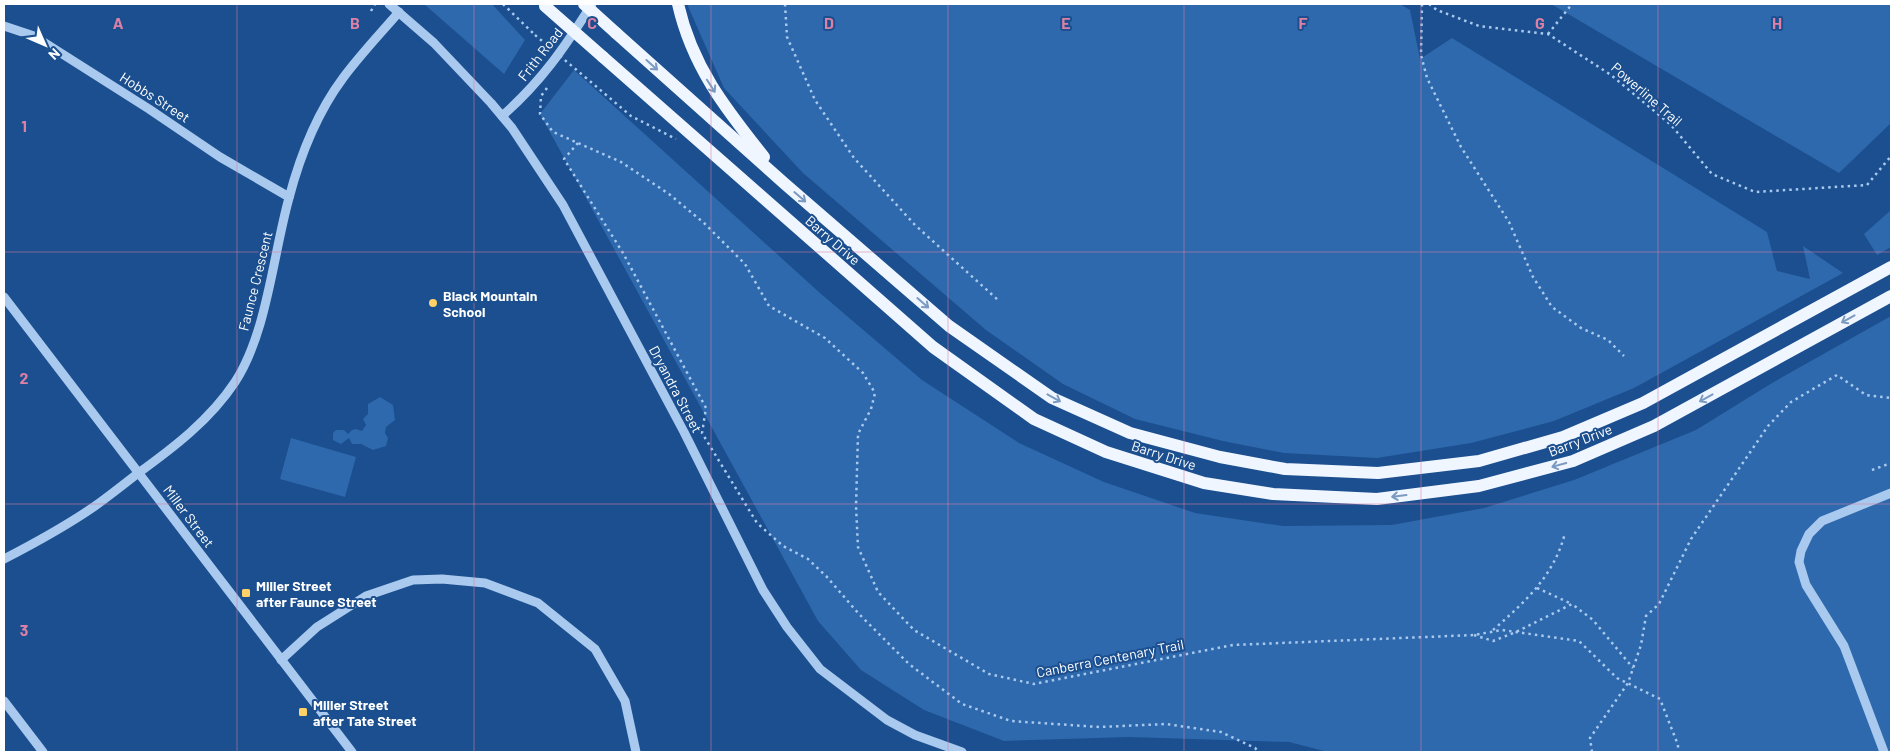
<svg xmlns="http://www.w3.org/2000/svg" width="1895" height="756" viewBox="0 0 1895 756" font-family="Barlow,sans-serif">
	<rect width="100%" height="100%" fill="#1b4f8f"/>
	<g fill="#2e69ad">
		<polygon points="424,4 492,4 525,40 504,74"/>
		<polygon points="687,4 1400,4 1410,10 1420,59 1452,38 1767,232 1777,271 1810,279 1803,246 1843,273 1634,388 1554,421 1471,443 1377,458 1284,453 1223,441 1135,419 1063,384 986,330 803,173 724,88"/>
		<polygon points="1551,4 1891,4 1891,123 1839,173"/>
		<polygon points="574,70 820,293 922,380 1019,443 1104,482 1195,513 1283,526 1392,525 1484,508 1574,480 1696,430 1772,383 1891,316 1891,752 1328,752 1289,742 1129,737 1004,741 924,710 861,670 818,621 540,114"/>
		<polygon points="1891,210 1891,247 1877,255 1864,234"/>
		<polygon points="380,397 393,405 395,420 386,427 385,433 388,438 386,446 373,450 361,444 352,444 349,438 341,444 333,440 333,433 336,430 344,430 348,434 352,430 356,429 362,431 366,425 363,419 368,414 368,404"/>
		<polygon points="291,438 356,457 345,497 280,479"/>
	</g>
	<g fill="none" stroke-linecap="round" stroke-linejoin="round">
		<g stroke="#a9c9ee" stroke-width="2.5" stroke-dasharray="2.5 4" stroke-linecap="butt">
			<polyline points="503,4 535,35"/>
			<polyline points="785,4 787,37 815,100 854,158 915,225 998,300"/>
			<polyline points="1422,4 1421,55 1427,78 1461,147 1509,222 1533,277 1552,307 1581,328 1608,340 1624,356"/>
			<polyline points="1429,4 1437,10 1479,26 1548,34 1611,75 1671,125 1712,174 1755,192 1867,185 1891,156"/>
			<polyline points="371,11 375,4"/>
			<polyline points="1548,34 1572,4"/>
			<polyline points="585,77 631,116 676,139"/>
			<polyline points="547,88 541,96 540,114 553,132 621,162 669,194 704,223 745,264 769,306 825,338 863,373 875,393 871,409 858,434 856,506 858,547 878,592 914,630 989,674 1034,684 1233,645 1474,635 1502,630 1579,641 1617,678 1660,699 1678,745 1678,752"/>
			<polyline points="578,143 564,159 623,253 706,408 702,433 757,523 783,546 808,559 827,577 858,613 909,664 962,704 1011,721 1099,727 1166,724 1221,732 1255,748 1259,752"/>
			<polyline points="1872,470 1891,463"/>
			<polyline points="1537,588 1572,604"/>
			<path d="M1493 630C1525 602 1554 576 1565 533"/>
			<polyline points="1474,635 1493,641 1516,632 1572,604 1593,620 1633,668"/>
			<polyline points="1592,752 1590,738 1628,683 1641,645 1646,616 1659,604 1691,539 1768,426 1791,402 1837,375 1866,395 1891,398"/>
		</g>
		<g stroke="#a9c9ee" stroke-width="9">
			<polyline points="389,4 434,43 491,103 512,128 563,205 684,432 763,590 787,627 820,669 887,720 915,735 962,752"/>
			<polyline points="4,26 34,36 149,109 220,157 289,197"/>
			<path d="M502 116C541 82 565 47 592 4"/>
			<polyline points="4,297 352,752"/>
			<path d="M4 559C35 543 66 526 95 506 109 496 123 485 137 474 173 448 210 420 235 382 267 333 273 255 289 198 300 156 317 113 343 78 360 55 380 34 399 12"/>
			<polyline points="281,660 317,627 366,596 413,580 442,579 485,583 538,603 595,649 625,701 636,752"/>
			<polyline points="4,701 43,752"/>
			<polyline points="1884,752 1844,646 1806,585 1799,562 1801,551 1809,534 1822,521 1891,493"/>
		</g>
		<g stroke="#f0f6ff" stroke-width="12">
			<path d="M678 4C692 66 725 108 764 157"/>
			<polyline points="616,33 785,184 949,326 1052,398 1130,433 1220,457 1285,469 1378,473 1479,461 1563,437 1643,403 1891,267"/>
			<polyline points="603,57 933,347 1034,419 1106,452 1204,483 1273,494 1377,499 1479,486 1573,461 1654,426 1891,296"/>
		</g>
		<polyline stroke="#a9c9ee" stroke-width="2.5" stroke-dasharray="2.5 4" stroke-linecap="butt" points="535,35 585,77"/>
		<g stroke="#f0f6ff" stroke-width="12">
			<polyline points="584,4 616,33"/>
			<polyline points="545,6 603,57"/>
		</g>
	</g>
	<defs><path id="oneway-shaft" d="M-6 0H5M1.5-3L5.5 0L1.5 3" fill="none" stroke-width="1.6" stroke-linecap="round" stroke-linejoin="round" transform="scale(1.25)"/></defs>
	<g stroke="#7b9ac1">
		<use href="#oneway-shaft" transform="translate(652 65) rotate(42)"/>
		<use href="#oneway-shaft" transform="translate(711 86) rotate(57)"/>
		<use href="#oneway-shaft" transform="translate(800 197) rotate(41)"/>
		<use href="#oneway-shaft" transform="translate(923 303) rotate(41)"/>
		<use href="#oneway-shaft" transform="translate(1848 319) rotate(151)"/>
		<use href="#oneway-shaft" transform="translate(1054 398) rotate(29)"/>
		<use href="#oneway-shaft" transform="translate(1706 398) rotate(151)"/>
		<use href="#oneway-shaft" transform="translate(1559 465) rotate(165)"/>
		<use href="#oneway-shaft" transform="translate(1399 496) rotate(173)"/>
	</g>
	<path fill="none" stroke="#dd80a5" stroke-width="1" stroke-opacity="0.55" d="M237 4V752M474 4V752M711 4V752M948 4V752M1184 4V752M1421 4V752M1658 4V752M4 252H1891M4 504H1891"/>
	<g fill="#ffd166" stroke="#1b4f8f" stroke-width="2">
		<circle cx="433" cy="303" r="5"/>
		<rect x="241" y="588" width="10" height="10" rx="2.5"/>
		<rect x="298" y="707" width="10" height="10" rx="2.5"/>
	</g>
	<g text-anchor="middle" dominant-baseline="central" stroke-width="4" stroke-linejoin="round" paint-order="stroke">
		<g font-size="14" fill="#fff" stroke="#1b4f8f">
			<text transform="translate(540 54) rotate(-52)">Frith Road</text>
			<text transform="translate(1647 94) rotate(41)">Powerline Trail</text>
			<text transform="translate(155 97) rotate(33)">Hobbs Street</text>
			<text transform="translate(833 240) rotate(41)">Barry Drive</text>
			<text transform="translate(255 281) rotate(-76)">Faunce Crescent</text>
			<text transform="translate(676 389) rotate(62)">Dryandra Street</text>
			<text transform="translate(1580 440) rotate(-21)">Barry Drive</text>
			<text transform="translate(1164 455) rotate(18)">Barry Drive</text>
			<text transform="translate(189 516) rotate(53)">Miller Street</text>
			<text transform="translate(1110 658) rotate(-11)">Canberra Centenary Trail</text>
		</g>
		<g font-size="14" font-weight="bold" fill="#fff" stroke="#1b4f8f" text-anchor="start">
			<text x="443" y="295">Black Mountain<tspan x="443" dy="16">School</tspan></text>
			<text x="256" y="585">Miller Street<tspan x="256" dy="16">after Faunce Street</tspan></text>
			<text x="313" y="704">Miller Street<tspan x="313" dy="16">after Tate Street</tspan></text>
		</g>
	</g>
	<g font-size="16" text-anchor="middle" font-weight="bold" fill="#dd80a5" stroke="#1b4f8f" stroke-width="4" stroke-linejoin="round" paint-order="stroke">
		<text x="118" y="29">A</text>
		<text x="355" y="29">B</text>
		<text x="592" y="29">C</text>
		<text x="829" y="29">D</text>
		<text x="1066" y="29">E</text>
		<text x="1303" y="29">F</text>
		<text x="1540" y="29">G</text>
		<text x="1777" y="29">H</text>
		<text x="24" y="132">1</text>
		<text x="24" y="384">2</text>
		<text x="24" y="636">3</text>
	</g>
	<rect width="1895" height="756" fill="none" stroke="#ffffff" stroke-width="10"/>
	<g transform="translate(45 45) rotate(135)" stroke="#1b4f8f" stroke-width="4" paint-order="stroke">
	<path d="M0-4L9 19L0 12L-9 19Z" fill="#ffffff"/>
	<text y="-8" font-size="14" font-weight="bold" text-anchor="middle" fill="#ffffff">N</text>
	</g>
</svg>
